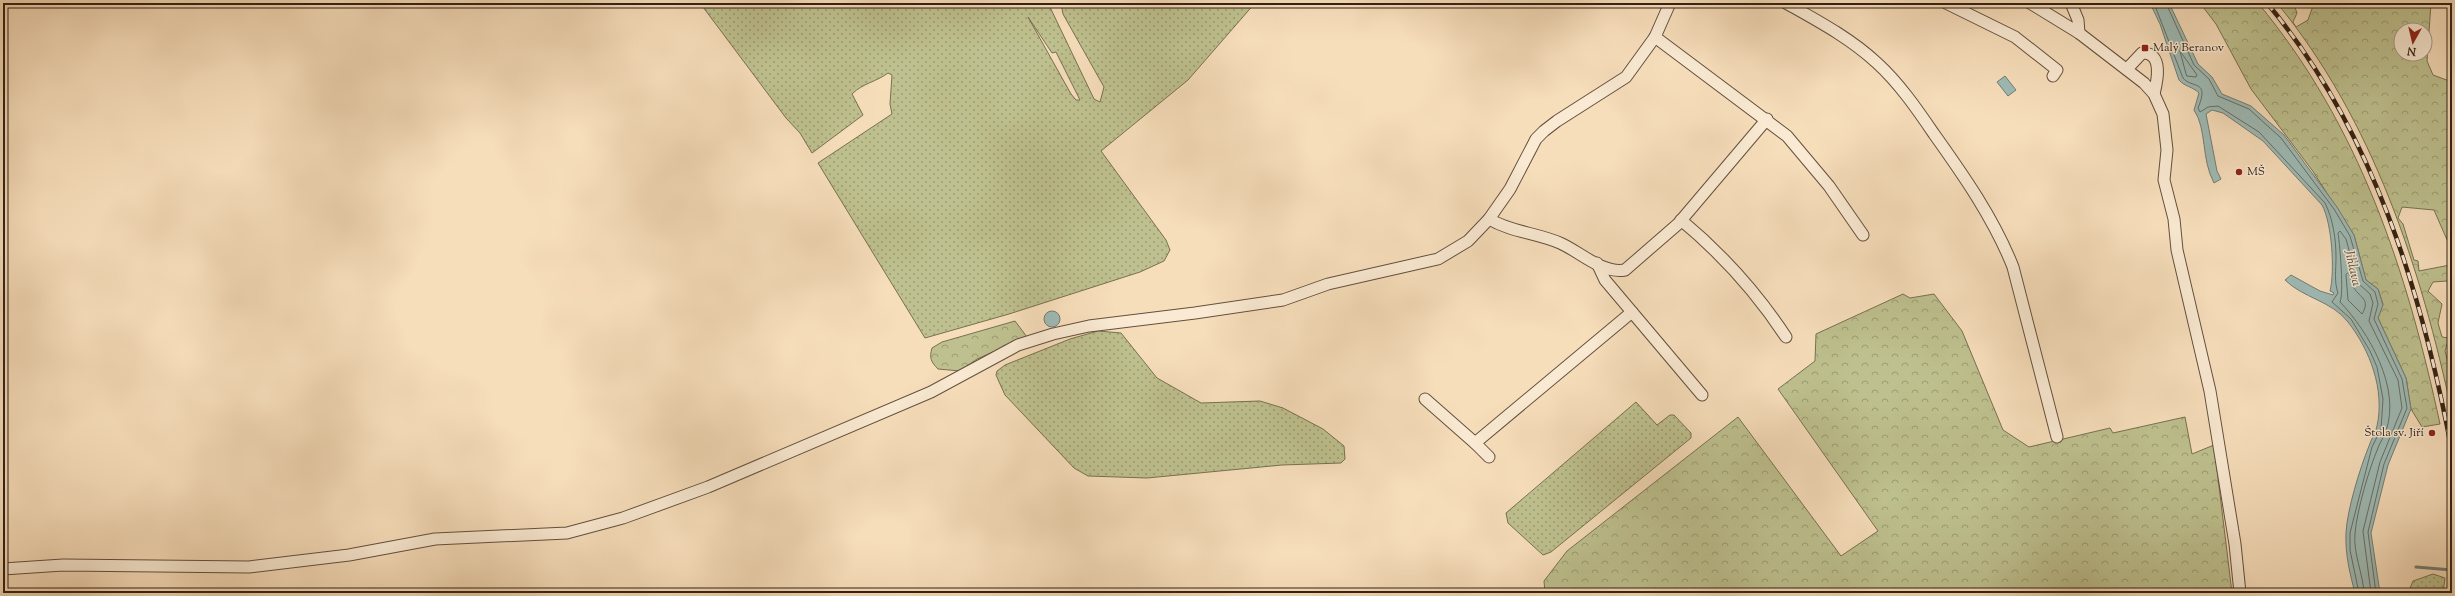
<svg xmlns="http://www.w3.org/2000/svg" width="2455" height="596" viewBox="0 0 2455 596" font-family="'Sorts Mill Goudy',serif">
	<defs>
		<pattern id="grass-dots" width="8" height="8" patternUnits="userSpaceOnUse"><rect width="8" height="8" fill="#bec18f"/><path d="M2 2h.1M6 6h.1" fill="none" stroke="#9b9c74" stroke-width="1.8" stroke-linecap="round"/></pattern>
		<pattern id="forest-crowns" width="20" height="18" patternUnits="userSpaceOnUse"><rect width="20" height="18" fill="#bec18f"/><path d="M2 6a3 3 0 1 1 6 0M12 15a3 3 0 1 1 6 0" fill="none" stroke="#9b9c74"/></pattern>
	</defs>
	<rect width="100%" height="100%" fill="#f7debb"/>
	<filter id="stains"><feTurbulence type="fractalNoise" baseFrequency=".005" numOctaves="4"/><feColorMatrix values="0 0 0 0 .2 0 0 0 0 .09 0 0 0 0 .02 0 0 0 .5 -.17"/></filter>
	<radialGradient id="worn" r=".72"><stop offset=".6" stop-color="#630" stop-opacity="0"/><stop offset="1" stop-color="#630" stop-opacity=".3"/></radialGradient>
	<g fill="url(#grass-dots)" stroke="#787052" fill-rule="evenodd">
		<path d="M700 3H1048L1094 99 1100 102 1104 87 1063 14 1061 3H1255L1188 80 1101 151 1166 240 1170 250 1164 261 1140 272 1009 314 925 338 818 163 892 114 890 104 892 75 888 73C876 82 863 83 852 94L863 115 812 153 800 133 786 118ZM1028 17 1052 53 1056 52 1080 100H1076L1071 94Z"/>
		<polygon points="1098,331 1121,333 1157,378 1201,403 1260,401 1283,408 1323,429 1344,446 1345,459 1341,463 1282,465 1147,478 1088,476 1074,468 1005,395 996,375 997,371 1005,365 1070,339"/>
		<polygon points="1636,402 1657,425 1670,415 1674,415 1691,433 1691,438 1551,552 1543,555 1508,523 1506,513"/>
		<polygon points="2433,574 2445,578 2443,593 2408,593 2413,581"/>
	</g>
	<g fill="url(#forest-crowns)" stroke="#787052" fill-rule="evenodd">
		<path d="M2200 3H2258C2360 126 2407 271 2440 424L2422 427 2411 409 2406 378 2378 318 2383 304 2378 289 2366 280 2354 235 2312 170 2251 89 2216 24Z"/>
		<path d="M2277 3 2294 5 2297 13 2293 22 2296 27 2308 20 2314 3H2431L2427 61 2433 75 2452 82V283L2447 281 2433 282 2428 291 2442 304 2438 323 2442 337 2449 338 2445 351 2452 379V413C2421 268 2373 120 2277 3ZM2401 30H2425V54H2401ZM2402 207 2434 210 2448 242 2450 265 2419 271 2418 261 2414 260 2403 224 2398 218Z"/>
		<polygon points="1903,294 1910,298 1934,294 1962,331 2003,430 2029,447 2110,428 2113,433 2185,417 2192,454 2214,445 2232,593 1545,593 1544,581 1567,551 1738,417 1841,556 1878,531 1778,389 1815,361 1816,334"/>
		<path d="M1015 321 1027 337 977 359 960 371 938 369C931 362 929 358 932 348L942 342Z"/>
	</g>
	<g fill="#9ebbb6" stroke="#737d75">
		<path d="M2150 3H2169L2198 64 2212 77 2222 94 2251 106 2284 135 2337 207 2354 235 2366 280 2378 289 2383 305 2378 318 2406 378 2411 409 2388 465 2371 533 2380 593H2355C2350 574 2345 554 2346 533 2347 510 2360 468 2369 446 2371 439 2376 433 2377 426 2385 390 2370 350 2348 322 2332 301 2303 298 2285 280L2291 275 2320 291 2333 295 2334 293 2330 291C2335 271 2332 223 2322 205L2263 141 2223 113 2212 110 2206 114 2217 171 2221 179 2214 183C2201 159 2207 129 2194 110L2199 93C2192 86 2185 87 2179 80L2160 24Z"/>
		<polygon points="2005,76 2016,90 2008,96 1997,82"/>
		<circle cx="1052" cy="319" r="8"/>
	</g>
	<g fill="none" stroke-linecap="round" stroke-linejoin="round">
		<g stroke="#686e65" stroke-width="1">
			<path d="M2154 3 2183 78C2192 89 2210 79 2198 108L2200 112 2208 107 2218 106 2259 132 2325 203C2333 219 2336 239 2336 257 2336 270 2334 282 2338 293L2332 302 2351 319 2370 351 2377 367 2383 399 2381 429 2372 447 2350 533V550L2359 593"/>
			<polyline points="2166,3 2194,65 2209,79 2218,96 2249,109 2281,138 2334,209 2350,236 2363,281 2375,292 2378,304 2374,319 2402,379 2407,408 2384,464 2368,532 2376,593"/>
			<polygon points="2180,51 2197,75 2196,77 2187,76"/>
			<path d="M2348 273C2352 277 2351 283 2354 288 2360 298 2371 299 2362 314L2348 300 2346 275Z"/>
			<path d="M2364 593C2363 573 2353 554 2355 533 2357 510 2369 469 2378 448 2380 442 2384 437 2386 431 2401 388 2369 332 2340 302 2344 293 2340 246 2338 233L2340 231 2346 239 2358 283 2370 294 2373 303 2369 321 2398 380 2402 408 2380 462 2363 531 2371 593"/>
		</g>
		<polyline stroke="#737d75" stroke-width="3" points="2416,567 2452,570"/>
		<g stroke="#64503e" stroke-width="13">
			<g id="minor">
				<path d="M1786 3C1818 21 1850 38 1877 63 1899 83 1917 109 1934 134 1964 176 1994 219 2013 267L2057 437"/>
				<polyline points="1946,3 2015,37 2057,70 2053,76"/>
				<polyline points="2030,3 2079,33 2144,83 2154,94 2163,114 2167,150 2164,180 2174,219 2177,250 2210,391 2235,544 2240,593"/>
				<polyline points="2071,3 2078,20 2079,33"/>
				<polyline points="1655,37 1787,136 1829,186 1863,235"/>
				<path d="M2127 69 2142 53C2164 52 2157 82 2154 94"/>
				<path d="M1489 219C1511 232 1537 233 1560 243 1579 251 1602 274 1625 270L1678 224 1767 119"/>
				<path d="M1681 220C1722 254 1757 293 1786 337"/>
				<polyline points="1597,263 1605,280 1702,395"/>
				<polyline points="1425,399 1475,443 1632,312"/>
				<polyline points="1475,443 1489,457"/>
				<polyline points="3,569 63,565 249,567 349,555 435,539 567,533 623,518 708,487 931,392 1018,345 1053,334 1089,326 1195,313 1283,300 1328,284 1438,259 1468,241 1489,219 1510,189 1536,139 1544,131 1557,121 1626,77 1655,37 1670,3"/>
			</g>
		</g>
		<use href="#minor" stroke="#faead3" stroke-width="11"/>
		<g stroke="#332014" stroke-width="4.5">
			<g id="rail">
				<path d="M2267 3C2373 130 2422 292 2452 452"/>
				<polyline points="2450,593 2452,578"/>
			</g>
		</g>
		<use href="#rail" stroke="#faead3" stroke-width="3" stroke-dasharray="9" stroke-linecap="butt"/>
	</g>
	<g fill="#8f2418" stroke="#faead3" stroke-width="1.5">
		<rect x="2141" y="44" width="8" height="8" rx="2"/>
		<circle cx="2239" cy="172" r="4"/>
		<circle cx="2432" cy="433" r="4"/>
	</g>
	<g text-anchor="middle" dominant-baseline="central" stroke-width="3" stroke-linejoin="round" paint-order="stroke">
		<g font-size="12" fill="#332014" stroke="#faead3" text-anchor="start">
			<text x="2153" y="48">Malý Beranov</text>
			<text x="2247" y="172">MŠ</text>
			<text x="2424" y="433" text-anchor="end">Štola sv. Jiří</text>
		</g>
		<g font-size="13" font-style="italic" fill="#534e45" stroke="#faead3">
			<text transform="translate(2352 268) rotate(77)">Jihlava</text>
		</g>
	</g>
	<rect width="2455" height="596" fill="none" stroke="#f7debb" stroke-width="16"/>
	<rect x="4" y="4" width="2447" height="588" fill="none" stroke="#332014" stroke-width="2"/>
	<rect x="8" y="8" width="2439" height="580" fill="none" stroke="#332014"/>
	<g transform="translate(2413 42) rotate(188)"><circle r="19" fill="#faead3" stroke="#aa9987"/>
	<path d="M0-3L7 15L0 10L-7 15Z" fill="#8f2418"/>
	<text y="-6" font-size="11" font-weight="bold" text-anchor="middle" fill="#332014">N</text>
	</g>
	<rect width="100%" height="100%" filter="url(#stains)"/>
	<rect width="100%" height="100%" fill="url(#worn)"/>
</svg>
